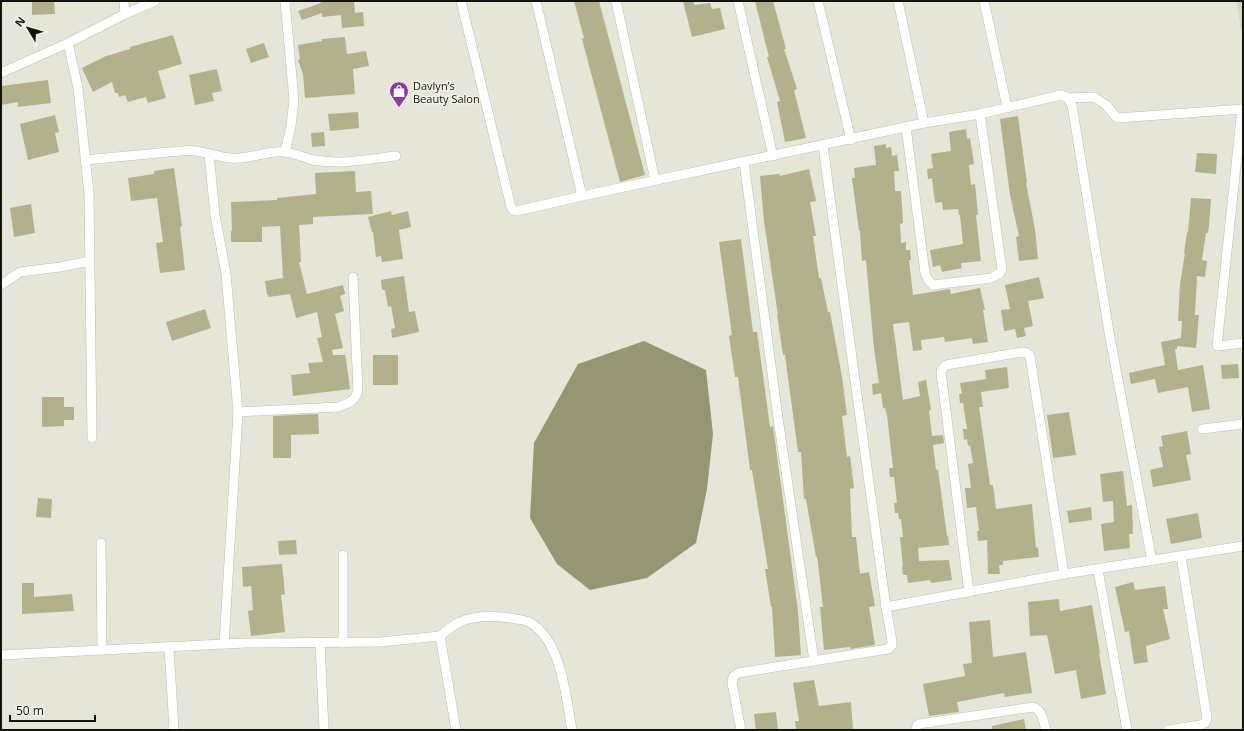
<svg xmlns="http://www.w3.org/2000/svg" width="1244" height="731" viewBox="0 0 1244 731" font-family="'Open Sans',sans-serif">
	<rect width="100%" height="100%" fill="#e5e5d8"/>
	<polygon fill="#d6d5b6" points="1237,1 1243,1 1243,41 1242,37"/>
	<polygon fill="#979672" points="644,341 706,370 713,434 707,489 696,543 647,578 590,590 557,564 530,518 534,443 578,364"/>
	<g fill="#b2b18c">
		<polygon points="32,1 54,1 55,14 32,15"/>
		<polygon points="320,1 354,1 355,13 363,12 364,26 342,28 341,15 322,17 322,13 302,20 298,11 321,3"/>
		<polygon points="574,1 599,1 645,175 620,182 582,39 584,38"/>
		<polygon points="683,1 694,1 694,5 710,3 712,9 720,8 725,29 692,37"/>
		<polygon points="755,1 773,1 786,49 784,49 797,89 794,90 806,138 785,142 777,102 780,101 767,57 769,57"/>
		<polygon points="173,35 182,64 158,71 166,98 148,103 146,97 128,102 125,95 119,97 118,93 115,93 112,82 93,92 82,68 106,56 130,49 130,47"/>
		<polygon points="345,37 347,54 366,51 369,66 353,69 355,94 305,98 303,74 298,60 300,59 298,45 322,41 322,39"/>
		<polygon points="264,43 269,57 251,63 246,49"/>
		<polygon points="217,69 222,91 212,93 214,101 195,105 189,75"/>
		<polygon points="48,80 51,103 18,107 18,102 1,105 1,86"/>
		<polygon points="358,112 359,128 330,131 328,114"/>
		<polygon points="55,115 59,132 55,133 59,152 28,160 20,124"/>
		<polygon points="1018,116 1027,183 1026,183 1035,229 1038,259 1019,261 1016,237 1019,236 1010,195 1000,119"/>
		<polygon points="966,129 967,139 970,138 974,164 969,165 971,185 975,184 978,215 976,215 981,261 961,263 962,268 942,272 940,265 933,267 930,250 963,244 960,215 959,215 958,209 943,210 942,202 935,203 932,178 928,179 927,169 933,168 931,154 951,151 949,132"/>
		<polygon points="324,132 325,146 312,147 311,133"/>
		<polygon points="886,144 886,148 891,147 892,156 897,155 899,171 894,171 895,191 901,191 903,223 900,224 901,243 906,242 906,250 910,250 911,260 909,260 913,295 950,289 951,294 980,288 985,310 983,310 988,342 973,344 972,338 945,342 944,337 921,340 922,350 913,351 909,322 893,324 903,400 920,396 918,382 926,380 931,410 929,411 932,436 943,435 944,443 933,445 936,470 938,469 947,536 948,536 949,545 918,548 919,561 949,560 952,580 931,583 930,580 908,583 907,575 903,575 902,566 903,566 900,537 903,537 901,519 899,519 898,513 895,513 894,503 897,503 894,477 890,477 889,468 893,468 887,415 885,408 883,408 881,393 873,395 872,384 879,383 874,349 866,260 862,261 860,231 859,231 852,178 855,178 854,168 876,165 874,146"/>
		<polygon points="1197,153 1217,154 1216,174 1195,172"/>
		<polygon points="174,168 182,226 180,227 185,270 160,273 156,243 163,242 157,198 131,201 128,178 154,174 154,171"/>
		<polygon points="809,169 816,201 810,202 816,236 813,236 819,278 821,278 828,312 830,312 842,377 847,415 842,416 847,457 850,456 854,488 850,489 852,537 856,537 860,574 869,572 875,606 869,607 875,645 850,649 850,647 824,650 820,607 823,607 817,556 816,557 806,499 804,499 801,452 798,452 785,355 783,355 777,315 778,315 764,221 760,176 779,174 780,176"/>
		<polygon points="355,171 356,192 371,191 373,214 313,217 313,224 299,225 301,262 299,262 307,294 343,285 345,294 340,296 344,311 335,314 343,348 332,350 333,355 345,355 346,359 350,389 293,396 291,375 310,373 308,363 323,362 317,338 322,337 317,312 296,318 290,294 269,297 268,295 267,295 265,281 283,278 280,226 262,227 262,242 231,242 231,231 232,231 231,202 277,200 277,198 316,194 315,173"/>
		<polygon points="1191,198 1211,199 1209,225 1208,233 1206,233 1202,260 1207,261 1205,277 1197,276 1195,315 1199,315 1196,348 1177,346 1177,349 1175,349 1178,370 1203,365 1210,409 1192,412 1188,387 1158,393 1155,379 1131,384 1129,373 1165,365 1161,342 1181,338 1182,321 1178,321 1180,284 1185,253 1184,253 1187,232 1188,233"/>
		<polygon points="31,204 35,233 14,237 10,208"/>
		<polygon points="391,211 392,215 408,211 411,227 399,230 403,259 382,262 381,256 376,257 373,232 372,232 368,217"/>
		<polygon points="741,239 753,332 757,332 770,427 773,426 798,611 801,655 775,657 772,607 771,607 765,569 768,569 752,470 750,470 738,377 735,377 729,336 732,335 719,242"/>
		<polygon points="404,276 409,312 415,311 419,332 392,338 391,329 395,328 391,306 388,307 385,290 382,290 381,280"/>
		<polygon points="1039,277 1044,298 1028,301 1033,326 1024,328 1026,336 1017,338 1015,329 1004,331 1001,310 1010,309 1005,285"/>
		<polygon points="205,309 211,328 172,341 166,322"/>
		<rect x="373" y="355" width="25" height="30"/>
		<polygon points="1238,364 1239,378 1222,379 1221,365"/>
		<polygon points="1007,367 1009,388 981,392 983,407 979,407 990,485 993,485 996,509 1032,504 1036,548 1038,547 1039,557 1003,561 1003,565 999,565 1000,574 988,574 987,540 978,541 977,531 979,531 976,507 967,508 965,488 971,488 968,464 973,463 970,445 968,446 967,439 964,440 963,429 967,429 963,403 960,403 959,394 962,394 960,383 986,379 985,370"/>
		<polygon points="42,397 64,397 64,407 74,407 74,420 64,420 64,426 42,427"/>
		<polygon points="1069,412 1076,455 1053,458 1047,415"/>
		<polygon points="318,414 319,434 291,435 291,458 273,458 273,416"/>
		<polygon points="1187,431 1191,454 1186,455 1191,480 1153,487 1150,470 1163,467 1159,447 1163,446 1161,436"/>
		<polygon points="1123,471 1127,506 1132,505 1133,534 1129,534 1130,548 1104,551 1101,524 1114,522 1113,501 1103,502 1100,474"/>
		<polygon points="38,498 52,499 51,518 36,517"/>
		<polygon points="1091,507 1092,520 1069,523 1067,511"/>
		<polygon points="1198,513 1202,538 1171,544 1166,519"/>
		<polygon points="296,540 297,554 279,555 278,541"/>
		<polygon points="282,564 285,594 281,595 285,632 251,636 248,611 253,610 251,586 243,587 242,567"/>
		<polygon points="1133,582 1135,590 1165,586 1168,609 1163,609 1170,639 1146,646 1148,662 1134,664 1129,631 1125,632 1115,587"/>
		<polygon points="22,583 34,583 34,597 72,594 74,611 22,614"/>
		<polygon points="1059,599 1060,611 1092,605 1100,653 1099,653 1106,694 1081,699 1076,670 1055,674 1047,635 1030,636 1028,602"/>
		<polygon points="990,620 993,657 1026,652 1032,693 1005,697 1004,693 957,702 959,712 929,716 923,684 965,676 963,664 972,663 969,622"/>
		<polygon points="814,680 819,706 851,702 853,730 796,730 795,721 799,721 793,683"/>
		<polygon points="776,712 778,730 756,730 754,714"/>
		<polygon points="1024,719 1026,730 992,730 992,726"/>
	</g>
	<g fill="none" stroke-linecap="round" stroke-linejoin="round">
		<g stroke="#bdbdb0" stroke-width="10">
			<g id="street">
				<polyline points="124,1 125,14"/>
				<polyline points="461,1 511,207 513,210 517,211 582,196 924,123 980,114 1061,95 1068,98 1072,105 1109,332 1152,561"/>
				<polyline points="536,1 582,196"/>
				<polyline points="616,1 655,180"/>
				<polyline points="738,1 773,156"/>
				<polyline points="818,1 851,140"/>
				<polyline points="898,1 924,123"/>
				<polyline points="984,1 1007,107"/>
				<polyline points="68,43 78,88 89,194 92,438"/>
				<polyline points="1,73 68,43 125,14 155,1"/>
				<polyline points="1068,98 1094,97 1106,105 1117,118 1243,109"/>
				<polyline points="1242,109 1217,346 1243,343"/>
				<polyline points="906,127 925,273 928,280 933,285 991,278 1000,273 1002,269 980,114"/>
				<polyline points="285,152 291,126 294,100 285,1"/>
				<polyline points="209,154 215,215 226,274 238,412 224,644"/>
				<path d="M85 160 180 151C185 151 190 150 195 151 207 152 218 157 231 158 249 160 267 150 285 152 295 153 304 158 314 160 341 165 369 159 396 156"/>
				<polyline points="744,162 778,418 814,661"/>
				<polyline points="1,285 20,272 60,267 90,261"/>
				<path d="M238 412 338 407C349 403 354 402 358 391L353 277"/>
				<polyline points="1202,429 1243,424"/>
				<polyline points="101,543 102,650"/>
				<polyline points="343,555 343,643"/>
				<polyline points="1098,570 1127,730"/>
				<polyline points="969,592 941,372 943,368 946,365 1022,352 1027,353 1030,356 1064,574"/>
				<polyline points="886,607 1064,574 1243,546"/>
				<path d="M440 636C446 631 453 625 460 622 473 616 488 616 502 617 510 618 522 619 529 622 562 640 566 698 572 730"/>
				<polyline points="320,643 324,730"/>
				<polyline points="169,647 174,730"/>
				<polyline points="1,655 245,643 381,642 440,636 456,730"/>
				<polyline points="741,730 732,683 733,677 738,673 888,649 892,645 892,641 886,607 823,146"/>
				<path d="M916 730 917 725 919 724 1033 707C1043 710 1043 721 1046 730"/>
				<polyline points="1168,730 1200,725 1205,723 1207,718 1181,556"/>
			</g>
		</g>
		<use href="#street" stroke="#fff" stroke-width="9"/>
	</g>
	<defs>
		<g id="shop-pin" transform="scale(1)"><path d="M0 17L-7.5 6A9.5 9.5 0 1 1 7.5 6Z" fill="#8c39a8" stroke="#f3f3e5"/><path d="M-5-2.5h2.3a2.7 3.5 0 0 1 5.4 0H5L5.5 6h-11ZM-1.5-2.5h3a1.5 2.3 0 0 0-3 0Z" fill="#fff"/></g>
	</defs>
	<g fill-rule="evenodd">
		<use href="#shop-pin" x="399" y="91"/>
	</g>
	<g text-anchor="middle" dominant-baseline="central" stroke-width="3" stroke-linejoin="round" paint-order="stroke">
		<g font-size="11" fill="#13130e" stroke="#f3f3e5" text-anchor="start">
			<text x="413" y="85">Davlyn’s<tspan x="413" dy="13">Beauty Salon</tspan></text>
		</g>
	</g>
	<rect width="1244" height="731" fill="none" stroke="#13130e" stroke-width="4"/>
	<g transform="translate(28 28) rotate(308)" stroke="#f3f3e5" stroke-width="3" paint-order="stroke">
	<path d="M0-3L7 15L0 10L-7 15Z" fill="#13130e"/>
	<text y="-6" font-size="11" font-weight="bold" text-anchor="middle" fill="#13130e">N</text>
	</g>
	<path d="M10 715v6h85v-6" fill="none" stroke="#13130e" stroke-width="2"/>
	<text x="16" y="715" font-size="12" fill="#13130e" stroke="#f3f3e5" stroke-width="3" paint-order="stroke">50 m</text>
</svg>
